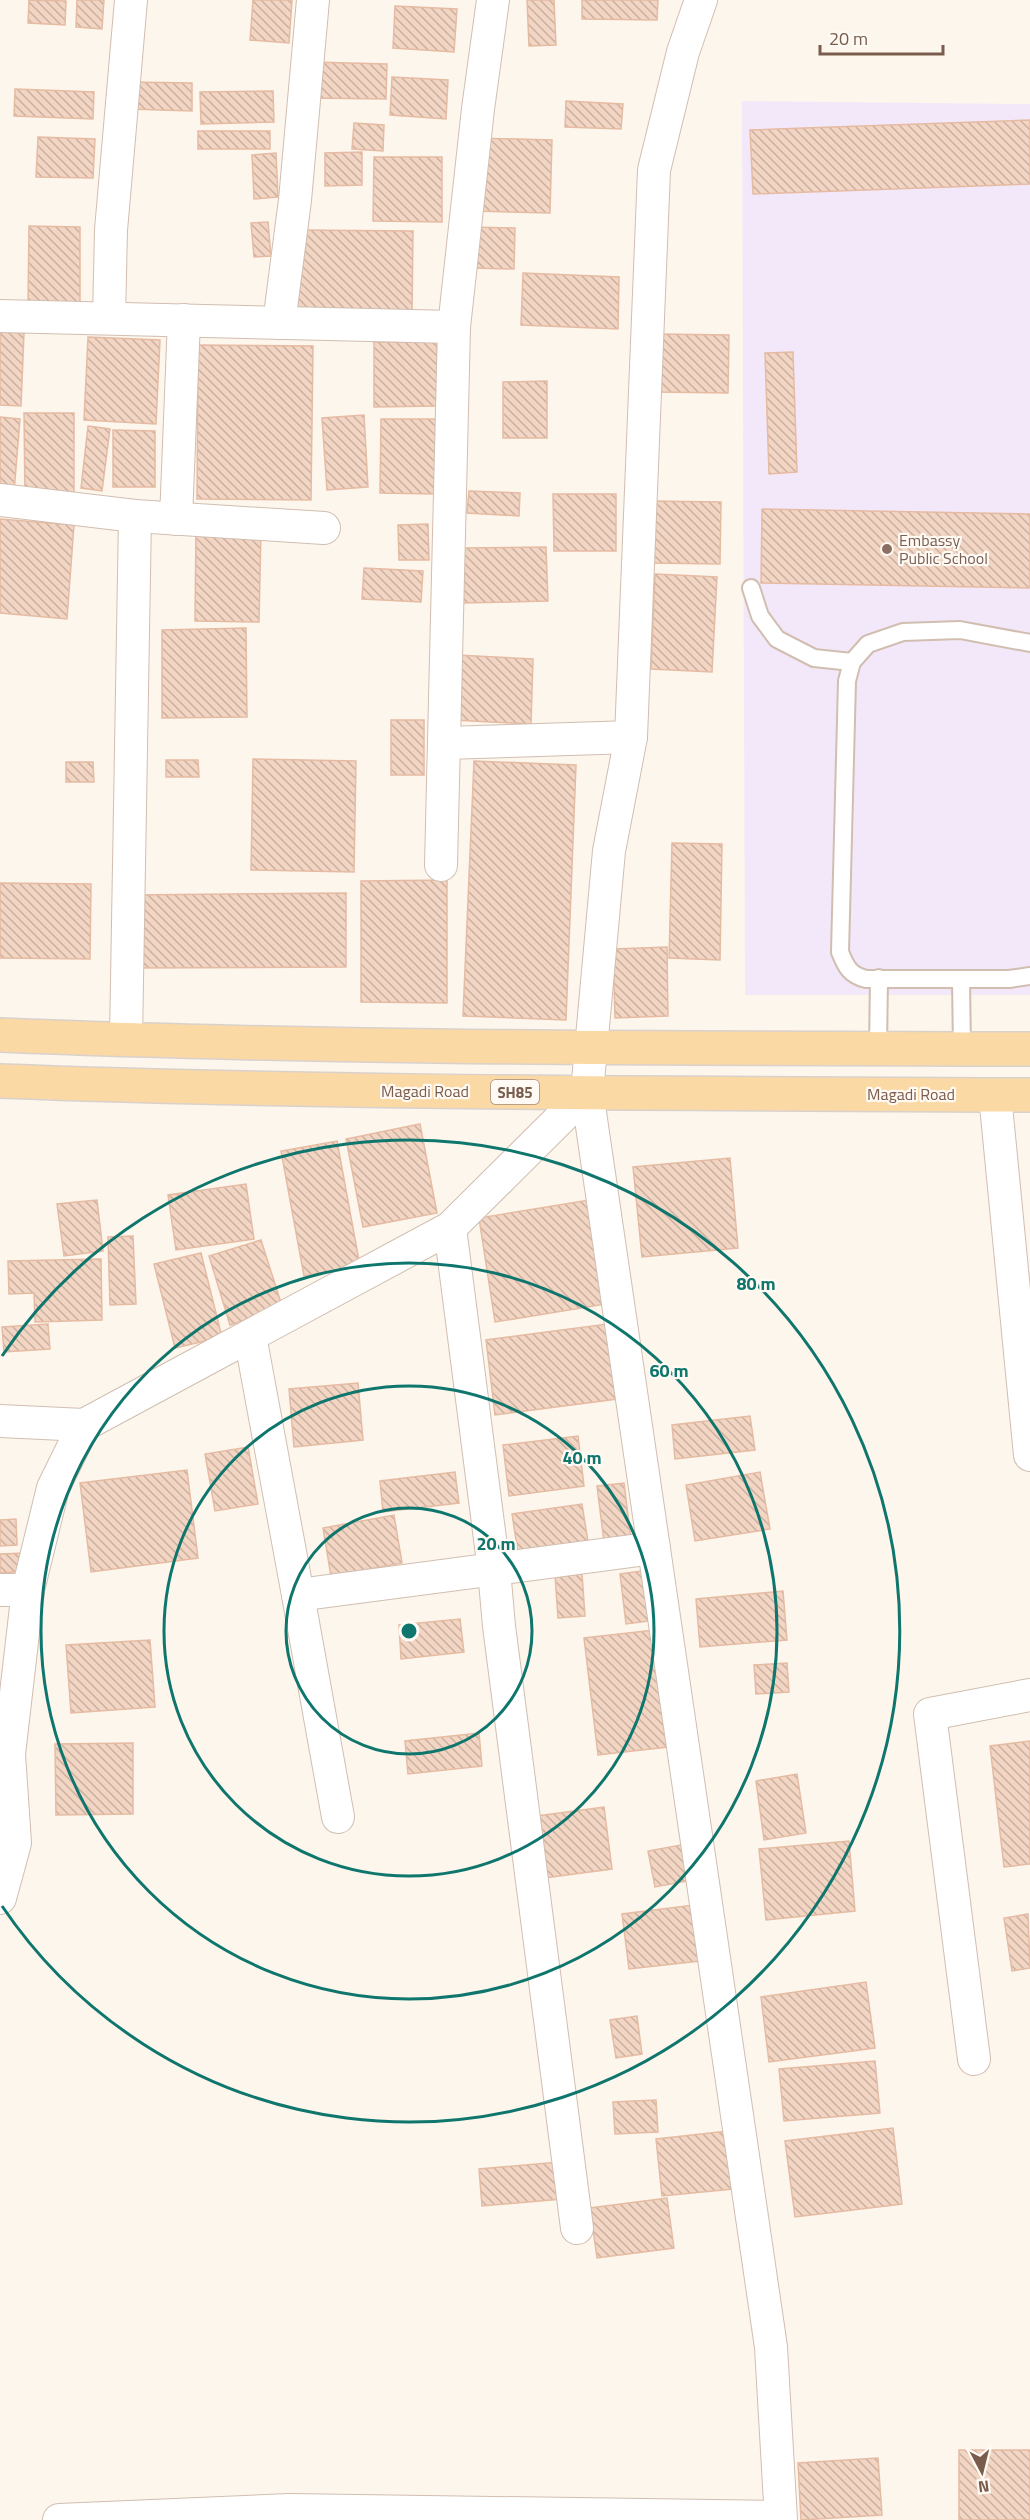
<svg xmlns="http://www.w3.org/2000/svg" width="1030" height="2520" viewBox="0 0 1030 2520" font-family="'Titillium Web',sans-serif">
	<defs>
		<pattern id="building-back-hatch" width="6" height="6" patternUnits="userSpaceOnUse" patternTransform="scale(1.5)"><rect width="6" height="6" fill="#f3d5c3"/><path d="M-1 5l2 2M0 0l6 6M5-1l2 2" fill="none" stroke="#cab0a1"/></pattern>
	</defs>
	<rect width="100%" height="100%" fill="#fdf6ec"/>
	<polygon fill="#f3e8fa" points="742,101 1030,104 1030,995 745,995"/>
	<g fill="url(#building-back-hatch)" stroke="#e6bba3" stroke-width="1.5">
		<polygon points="29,0 66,1 65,25 28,23"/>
		<polygon points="77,0 104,0 102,29 76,27"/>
		<polygon points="253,0 292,0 289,43 250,40"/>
		<polygon points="527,0 554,0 556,45 529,46"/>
		<polygon points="582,0 658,0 657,20 582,19"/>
		<polygon points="395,6 457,9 454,52 393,48"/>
		<polygon points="311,62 387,64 386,99 310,98"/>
		<polygon points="392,77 448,80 446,119 390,115"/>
		<polygon points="130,82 192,83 192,111 129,109"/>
		<polygon points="15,89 94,92 93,119 14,116"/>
		<polygon points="273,91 274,122 201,124 200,92"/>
		<polygon points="566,101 623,104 621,129 565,127"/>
		<polygon points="1030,120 1030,184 753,194 750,130"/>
		<polygon points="354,123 384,125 383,151 352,149"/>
		<rect x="198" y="131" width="72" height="18"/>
		<polygon points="38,137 95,139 93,178 36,177"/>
		<polygon points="477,138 552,140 550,213 475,211"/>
		<polygon points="362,152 362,185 325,186 325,153"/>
		<polygon points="276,153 278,197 254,199 252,155"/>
		<polygon points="374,157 442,157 442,222 373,221"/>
		<polygon points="268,222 271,256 254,257 251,223"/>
		<polygon points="29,226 80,227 80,305 28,305"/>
		<polygon points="472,227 515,228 514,269 471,268"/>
		<polygon points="299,230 413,231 412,317 297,315"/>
		<polygon points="523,273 619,277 618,329 521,325"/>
		<polygon points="0,332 24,333 21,406 0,405"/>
		<polygon points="657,334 729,335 728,393 656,392"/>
		<polygon points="88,337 160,340 156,424 84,420"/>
		<polygon points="374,342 437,342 437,406 374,407"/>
		<polygon points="198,345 313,346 311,500 197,499"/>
		<polygon points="793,352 797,472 769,474 765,353"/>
		<polygon points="547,381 547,438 503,438 503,382"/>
		<polygon points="24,413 74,413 74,497 25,497"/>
		<polygon points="364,415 368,487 327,490 322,418"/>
		<polygon points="0,417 20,419 14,492 0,491"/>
		<polygon points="381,419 436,419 435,494 380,493"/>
		<polygon points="88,426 110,429 102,491 81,488"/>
		<polygon points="113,430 155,431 155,487 113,487"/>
		<polygon points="469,491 520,493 519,516 467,513"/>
		<polygon points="553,494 616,494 616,551 554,551"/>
		<polygon points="651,501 721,502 720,564 650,563"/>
		<polygon points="762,509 1030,514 1030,588 761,583"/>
		<polygon points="0,519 74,525 67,619 0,613"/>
		<polygon points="428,524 429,560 399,560 398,525"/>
		<polygon points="196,528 261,529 259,622 195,621"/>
		<polygon points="546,547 548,601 462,603 461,548"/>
		<polygon points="364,568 423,571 421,602 362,599"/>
		<polygon points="655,574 717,577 712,672 651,669"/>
		<polygon points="246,628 247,717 162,718 162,630"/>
		<polygon points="457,655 533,659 531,724 454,720"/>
		<rect x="391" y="720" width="33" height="55"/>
		<polygon points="253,759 356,761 354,872 251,870"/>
		<polygon points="166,760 198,760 199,777 166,777"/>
		<polygon points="474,761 576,765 566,1020 463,1016"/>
		<polygon points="66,762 93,762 94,782 66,782"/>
		<polygon points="672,843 722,844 720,960 669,958"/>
		<polygon points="447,880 447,1003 361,1002 361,881"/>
		<polygon points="0,883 91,884 90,959 0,958"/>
		<polygon points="346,893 346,967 131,968 131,895"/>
		<polygon points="667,947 668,1016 615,1018 613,949"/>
		<polygon points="420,1124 437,1213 363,1227 346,1139"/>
		<polygon points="337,1141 360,1266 304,1276 281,1151"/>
		<polygon points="730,1158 738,1248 642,1257 633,1167"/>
		<polygon points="246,1184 254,1239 176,1250 168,1195"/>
		<polygon points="595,1199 612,1303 495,1322 479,1218"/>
		<polygon points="97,1200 103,1251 64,1256 57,1204"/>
		<polygon points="133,1236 136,1304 110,1305 108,1237"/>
		<polygon points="261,1240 283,1309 230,1325 209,1256"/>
		<polygon points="201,1253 222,1337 175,1348 154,1264"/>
		<polygon points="101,1259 102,1320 35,1322 34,1293 9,1294 8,1261"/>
		<polygon points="615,1323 625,1398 495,1415 486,1340"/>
		<polygon points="48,1324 50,1349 4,1352 2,1327"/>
		<polygon points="358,1383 363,1440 294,1447 289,1389"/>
		<polygon points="750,1416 755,1450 675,1459 672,1425"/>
		<polygon points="578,1436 584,1486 509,1496 503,1445"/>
		<polygon points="248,1447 258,1504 215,1511 205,1454"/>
		<polygon points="187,1470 198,1558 91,1572 80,1483"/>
		<polygon points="455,1472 459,1503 383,1512 380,1481"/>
		<polygon points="760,1472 770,1529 695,1541 686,1485"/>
		<polygon points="624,1483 631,1539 604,1542 597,1486"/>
		<polygon points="582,1504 589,1548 519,1559 512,1514"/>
		<polygon points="394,1515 402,1563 331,1576 323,1528"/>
		<polygon points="16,1519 17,1545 0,1546 0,1520"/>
		<polygon points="25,1553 26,1571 0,1573 0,1554"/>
		<polygon points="656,1569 663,1619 626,1624 620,1574"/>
		<polygon points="582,1574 585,1616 558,1618 555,1575"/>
		<polygon points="783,1591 787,1640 700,1647 696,1599"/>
		<polygon points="460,1619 464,1652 401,1659 399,1625"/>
		<polygon points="654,1630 668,1747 598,1755 584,1638"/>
		<polygon points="150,1640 155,1707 71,1713 66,1645"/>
		<polygon points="787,1663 789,1692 756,1694 754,1665"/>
		<polygon points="479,1733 482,1766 408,1774 405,1741"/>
		<polygon points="1030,1741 1030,1864 1004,1867 990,1746"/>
		<polygon points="133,1743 133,1814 56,1815 55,1744"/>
		<polygon points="797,1774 806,1833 764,1840 756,1781"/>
		<polygon points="604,1807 612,1869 545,1878 537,1816"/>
		<polygon points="849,1841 855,1911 766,1920 759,1849"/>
		<polygon points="686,1844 693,1880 655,1887 648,1851"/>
		<polygon points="694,1905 700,1961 629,1969 622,1914"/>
		<polygon points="1028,1914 1030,1968 1012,1971 1004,1918"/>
		<polygon points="866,1982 875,2048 769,2062 761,1997"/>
		<polygon points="637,2016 642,2054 616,2058 610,2020"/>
		<polygon points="875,2061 880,2113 784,2121 779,2069"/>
		<polygon points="656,2100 658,2132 615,2134 613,2102"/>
		<polygon points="893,2128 902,2204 795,2217 785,2141"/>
		<polygon points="737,2130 743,2188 662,2196 656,2139"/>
		<polygon points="559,2162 562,2199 482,2206 479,2169"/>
		<polygon points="667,2198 674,2248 597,2258 590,2208"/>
		<rect x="959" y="2450" width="71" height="70"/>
		<polygon points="878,2458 882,2515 801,2520 798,2463"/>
	</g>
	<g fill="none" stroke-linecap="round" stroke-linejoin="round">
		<g stroke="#d1beb0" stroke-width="20">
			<g id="lane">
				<polyline points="751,588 760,616 777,639 814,658 852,662"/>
				<path d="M1030 643 960 630 903 632 868 644 852 662 847 681 840 952C846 967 850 975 866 979H1009L1030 976"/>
				<polyline points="961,979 962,1049"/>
				<polyline points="878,1048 879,978"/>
			</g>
		</g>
		<g stroke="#d1beb0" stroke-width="34">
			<g id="street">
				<polyline points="701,0 683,52 654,170 631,737 609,851 587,1092 771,2347 781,2520"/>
				<polyline points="0,316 454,327"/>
				<polyline points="109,318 111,230 131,0"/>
				<polyline points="279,323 295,200 313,0"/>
				<polyline points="0,500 135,516 324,528"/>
				<polyline points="176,519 184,320"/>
				<polyline points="445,743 631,737"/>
				<polyline points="441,865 454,327 478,109 493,0"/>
				<polyline points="126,1040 135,516"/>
				<polyline points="995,1095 1030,1455"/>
				<polyline points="450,1228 494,1570 499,1626 577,2228"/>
				<polyline points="250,1336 298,1595 654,1548"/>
				<polyline points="0,1421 84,1425"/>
				<polyline points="0,1590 28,1590"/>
				<polyline points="298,1595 338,1817"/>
				<polyline points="0,1898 15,1843 9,1754 28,1590 53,1488 84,1425 450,1228 587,1092"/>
				<polyline points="974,2059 930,1714 1030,1695"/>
				<polyline points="59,2520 289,2510 780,2517"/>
			</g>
		</g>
		<g stroke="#dad1cd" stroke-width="36">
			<g id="primary">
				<path d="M0 1035C343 1049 687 1048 1030 1049"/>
				<path d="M0 1081C343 1094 687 1093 1030 1095"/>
			</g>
		</g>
		<use href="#lane" stroke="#fff" stroke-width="16"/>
		<use href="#street" stroke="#fff" stroke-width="32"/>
		<use href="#primary" stroke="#fbd9a5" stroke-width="33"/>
	</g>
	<g fill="none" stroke="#0f766e" stroke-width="3">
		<circle cx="409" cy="1631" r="123"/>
		<circle cx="409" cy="1631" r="245"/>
		<circle cx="409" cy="1631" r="368"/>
		<path d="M2 1356A491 491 0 1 1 2 1906"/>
	</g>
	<circle fill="#8d6e63" stroke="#fffaf3" stroke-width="2" cx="887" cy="549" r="6"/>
	<g text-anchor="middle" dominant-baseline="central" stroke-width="4.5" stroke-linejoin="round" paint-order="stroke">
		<rect fill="#fffaf3" stroke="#a28b7f" stroke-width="1.5" x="491" y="1080" width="48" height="24" rx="4.5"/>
		<g font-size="15" font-weight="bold" fill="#7a5c4d">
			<text x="515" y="1092">SH85</text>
		</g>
		<g font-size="16" fill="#785e54" stroke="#fffaf3" text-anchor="start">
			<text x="899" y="540">Embassy<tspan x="899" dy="18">Public School</tspan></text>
		</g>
		<g font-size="16" fill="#7a5c4d" stroke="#fffaf3">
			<text x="425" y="1091">Magadi Road</text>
			<text x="911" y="1094">Magadi Road</text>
		</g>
	</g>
	<circle cx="409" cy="1631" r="9" fill="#0f766e" stroke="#fffaf3" stroke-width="3"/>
	<g font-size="18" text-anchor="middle" font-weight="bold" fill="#0f766e" stroke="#fffaf3" stroke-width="4.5" stroke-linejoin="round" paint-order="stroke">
		<text x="756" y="1290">80 m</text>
		<text x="669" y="1377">60 m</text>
		<text x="582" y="1464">40 m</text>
		<text x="496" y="1550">20 m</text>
	</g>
	<g transform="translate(982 2472) rotate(173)" stroke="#fffaf3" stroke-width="4.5" paint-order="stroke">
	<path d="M0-4.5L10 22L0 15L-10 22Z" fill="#7a5c4d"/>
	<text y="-9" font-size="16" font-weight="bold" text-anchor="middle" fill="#7a5c4d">N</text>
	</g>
	<path d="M820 45v9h123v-9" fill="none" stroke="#7a5c4d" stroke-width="3"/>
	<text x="829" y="45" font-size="18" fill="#7a5c4d" stroke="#fffaf3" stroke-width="4.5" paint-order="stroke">20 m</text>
</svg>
